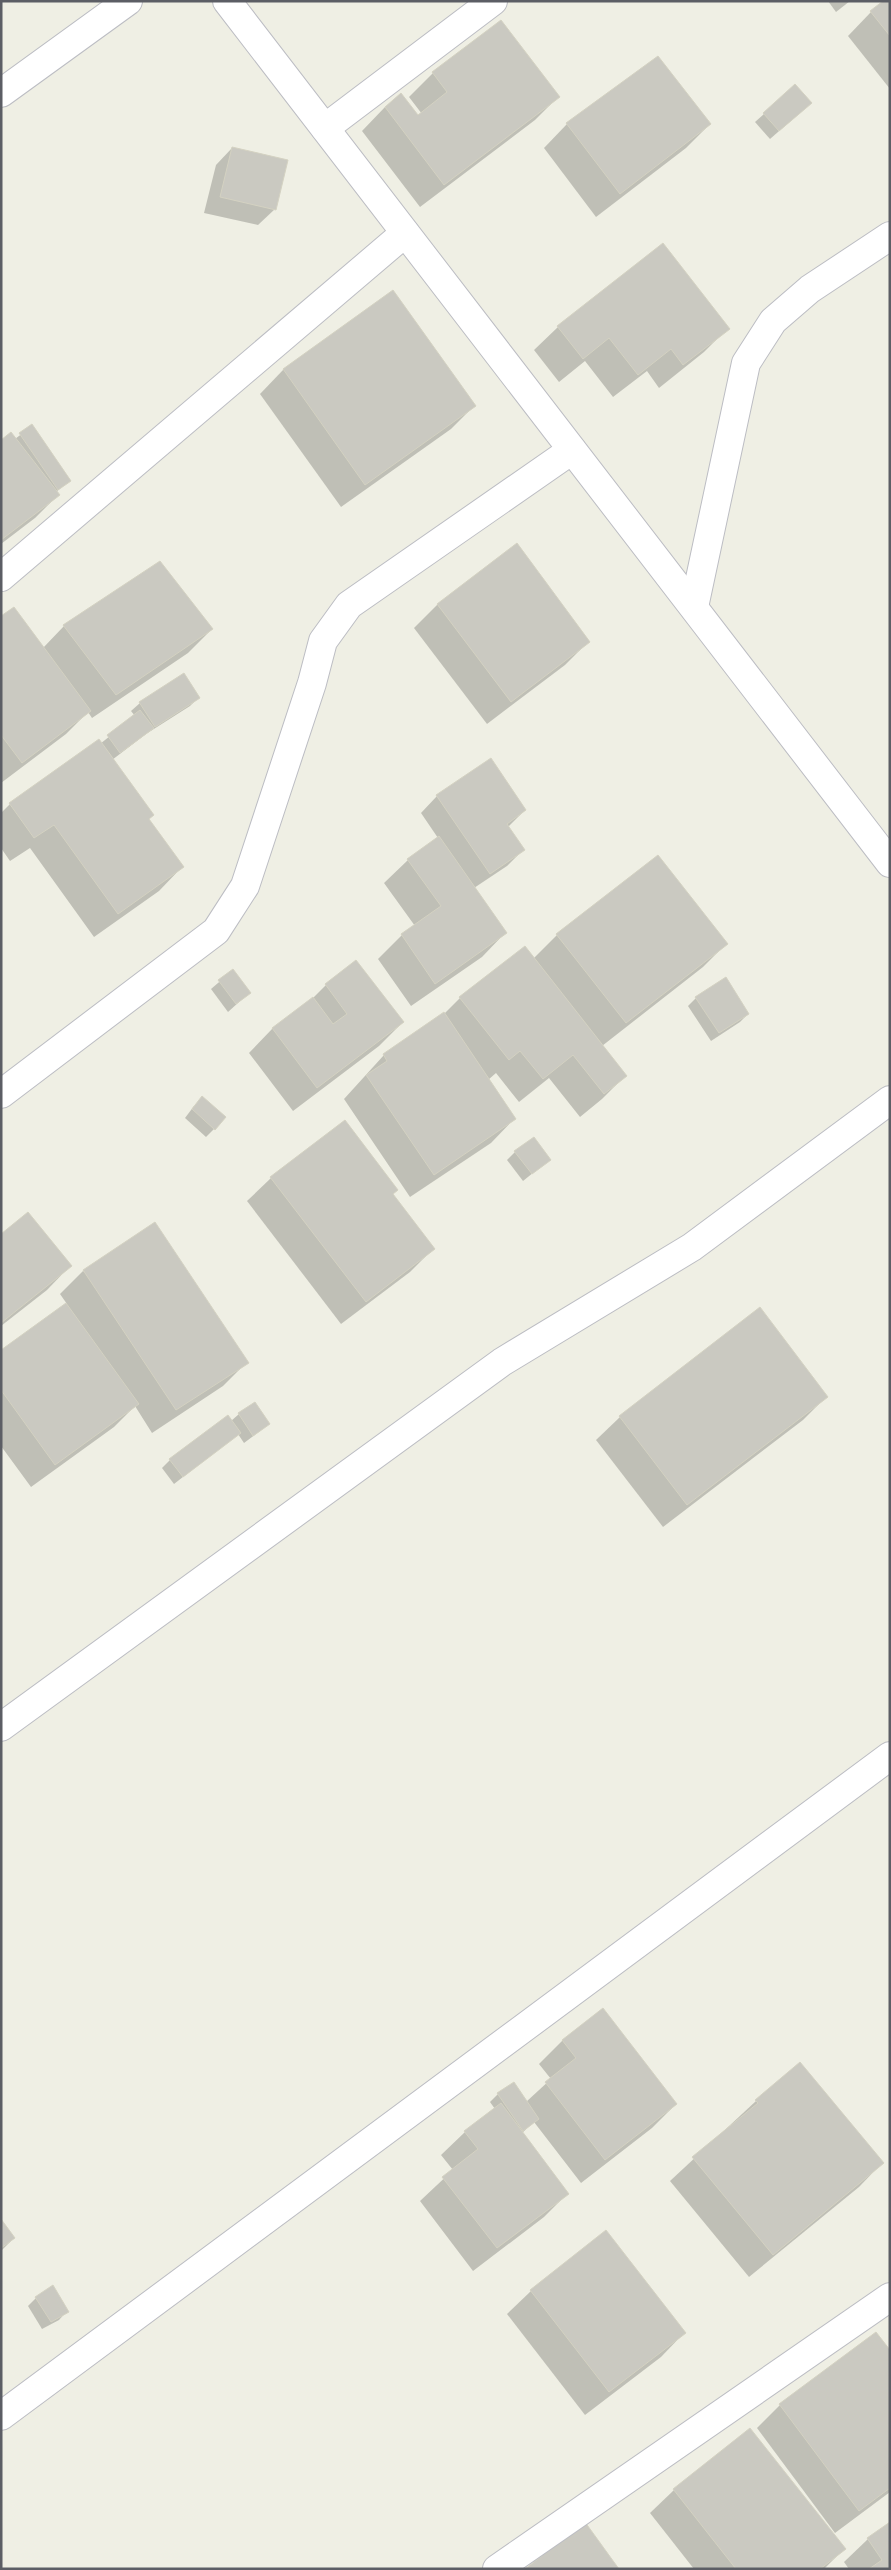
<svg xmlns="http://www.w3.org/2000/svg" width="891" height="2570" viewBox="0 0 891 2570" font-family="'Varela Round',sans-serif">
	<rect width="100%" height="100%" fill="#efefe4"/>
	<g fill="#0003">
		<polygon points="828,1 850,1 836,12"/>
		<polygon points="890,1 890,89 848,36 871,12"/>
		<polygon points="500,22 558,97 535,120 420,207 362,131 385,107 418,117 422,114 409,97 433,73"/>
		<polygon points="795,86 802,111 770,139 755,122"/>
		<polygon points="567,124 710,124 686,148 596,217 544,148"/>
		<polygon points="232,148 275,209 258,225 204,213 216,165"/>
		<polygon points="393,292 474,406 451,429 341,507 260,394 283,370"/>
		<polygon points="558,327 728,328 704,352 659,388 647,371 613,397 585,361 559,382 534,350"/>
		<polygon points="32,426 70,480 56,492 58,495 35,518 1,544 1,441 15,439"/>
		<polygon points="516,545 589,641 565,665 487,724 414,628 437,605"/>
		<polygon points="1,618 43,648 64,626 212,629 188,653 92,718 88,712 66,734 1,783"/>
		<polygon points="198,698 190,706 146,734 112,760 148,819 182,867 159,891 94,937 30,848 10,861 1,848 1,813 10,804 100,744 135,716 131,711 140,703"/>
		<polygon points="437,796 525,810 508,827 523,850 507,866 474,888 505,933 482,957 411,1006 378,959 402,935 415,926 384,883 408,860 438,838 421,813"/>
		<polygon points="658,856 726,944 703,967 602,1046 625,1076 602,1099 580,1117 549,1078 519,1102 496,1073 488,1080 514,1119 491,1143 410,1197 344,1099 384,1055 443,1015 460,998 533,959 557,935"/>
		<polygon points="356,961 403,1022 379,1046 293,1111 249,1053 272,1029 308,1003 326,985"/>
		<polygon points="232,971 249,993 228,1012 211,989"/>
		<polygon points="696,998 748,1014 740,1022 711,1041 688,1006"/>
		<polygon points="194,1106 214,1129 206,1137 185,1118"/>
		<polygon points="515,1152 549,1160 523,1181 507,1160"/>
		<polygon points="271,1178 392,1194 433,1249 410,1272 341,1324 247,1201"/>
		<polygon points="1,1236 70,1266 47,1290 1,1326"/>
		<polygon points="83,1271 247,1362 223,1386 152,1433 135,1406 114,1427 31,1487 1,1446 1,1352 67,1304 60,1294"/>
		<polygon points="827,1396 803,1420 663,1527 596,1440 620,1417"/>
		<polygon points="239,1414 269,1424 244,1443 238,1434 174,1484 162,1468 170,1460 231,1421"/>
		<polygon points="602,2009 676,2104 652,2128 581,2183 534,2122 522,2133 567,2194 544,2217 473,2271 420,2201 453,2170 441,2155 465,2132 495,2109 490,2102 498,2094 526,2102 551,2079 539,2064 562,2041"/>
		<polygon points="800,2064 882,2163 859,2187 749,2277 670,2181 756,2101"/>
		<polygon points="1,2221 14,2238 1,2251"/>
		<polygon points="531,2291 684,2333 661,2357 585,2415 507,2314"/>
		<polygon points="36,2298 67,2311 59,2320 42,2329 28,2306"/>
		<polygon points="890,2352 890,2492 835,2533 757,2428 780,2405"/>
		<polygon points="674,2490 844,2549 824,2569 694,2569 650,2513"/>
		<polygon points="868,2539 890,2569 849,2569 844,2562"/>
	</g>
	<g fill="#cac9c1" stroke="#d4d2c2">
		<polygon points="883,1 890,1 890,36 870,11"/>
		<polygon points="501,20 560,97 444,185 385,107 401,93 418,115 447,92 432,72"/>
		<polygon points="658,56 711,124 620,194 566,123"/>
		<polygon points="795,84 812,103 779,131 763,113"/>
		<polygon points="232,147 288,160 276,210 220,197"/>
		<polygon points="663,243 730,329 683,365 671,349 638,375 609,338 583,359 557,326"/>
		<polygon points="393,290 476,406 365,485 283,369"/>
		<polygon points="32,424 71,481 58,490 19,433"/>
		<polygon points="11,432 60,495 1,540 1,440"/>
		<polygon points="517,543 590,642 511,702 437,604"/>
		<polygon points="160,561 213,629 116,695 63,625"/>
		<polygon points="14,607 91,711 22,763 1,735 1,616"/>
		<polygon points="184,673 200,698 155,727 139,702"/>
		<polygon points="140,710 154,728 120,753 107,735"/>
		<polygon points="99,739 154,815 149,819 184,867 118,914 54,825 34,838 9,803"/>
		<polygon points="491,758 526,810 507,824 525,850 490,874 436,795"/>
		<polygon points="439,836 507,933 435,984 401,934 441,906 407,859"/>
		<polygon points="658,855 728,944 626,1023 556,934"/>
		<polygon points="525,946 627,1076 604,1094 573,1055 543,1079 520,1051 509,1060 459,997"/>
		<polygon points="356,960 404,1022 317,1088 272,1028 313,997 333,1024 347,1014 325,984"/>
		<polygon points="233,969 251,993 236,1004 218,980"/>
		<polygon points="726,977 749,1014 719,1033 695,997"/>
		<polygon points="444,1012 516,1119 434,1175 366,1075 387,1061 383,1054"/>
		<polygon points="202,1096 226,1117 215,1130 192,1109"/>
		<polygon points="345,1120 398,1190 393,1194 435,1249 366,1302 270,1177"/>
		<polygon points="534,1137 551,1160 532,1174 514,1151"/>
		<polygon points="28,1212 72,1266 1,1323 1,1234"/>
		<polygon points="155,1222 249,1363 176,1410 83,1270"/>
		<polygon points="66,1303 139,1404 55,1465 1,1390 1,1350"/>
		<polygon points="760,1307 828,1397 687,1505 619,1416"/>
		<polygon points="255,1402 270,1424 253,1436 238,1413"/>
		<polygon points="228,1415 241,1433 183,1477 169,1459"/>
		<polygon points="603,2008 677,2104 605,2160 545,2082 576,2058 562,2040"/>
		<polygon points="800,2062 884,2163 773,2255 692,2157 758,2103 755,2100"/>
		<polygon points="514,2082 539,2119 523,2131 497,2093"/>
		<polygon points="501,2103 569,2194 497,2248 442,2177 478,2149 464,2131"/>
		<polygon points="1,2219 15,2238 1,2248"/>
		<polygon points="606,2230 686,2333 609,2392 530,2290"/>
		<polygon points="53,2285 69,2312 51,2322 35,2297"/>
		<polygon points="876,2332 890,2350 890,2488 859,2511 779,2404"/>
		<polygon points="750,2428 846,2549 820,2569 736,2569 673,2489"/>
		<polygon points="585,2522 619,2569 525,2569"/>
		<polygon points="890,2522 890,2569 869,2569 882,2560 867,2538"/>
	</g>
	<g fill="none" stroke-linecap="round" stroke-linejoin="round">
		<g stroke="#bcbdc3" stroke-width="30">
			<g id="street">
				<polyline points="227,1 890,863"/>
				<polyline points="1,93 128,1"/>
				<polyline points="325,128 493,1"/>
				<polyline points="1,577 405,233"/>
				<polyline points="694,607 746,363 773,321 810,289 890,236"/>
				<polyline points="1,1094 216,931 245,886 312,683 323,641 349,605 572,450"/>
				<polyline points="1,1727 502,1362 692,1247 890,1100"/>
				<polyline points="1,2416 890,1756"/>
				<polyline points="497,2569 890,2297"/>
			</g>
		</g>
		<use href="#street" stroke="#fff" stroke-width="28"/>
	</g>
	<rect width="891" height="2570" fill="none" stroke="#5c5e65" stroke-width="5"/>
</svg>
